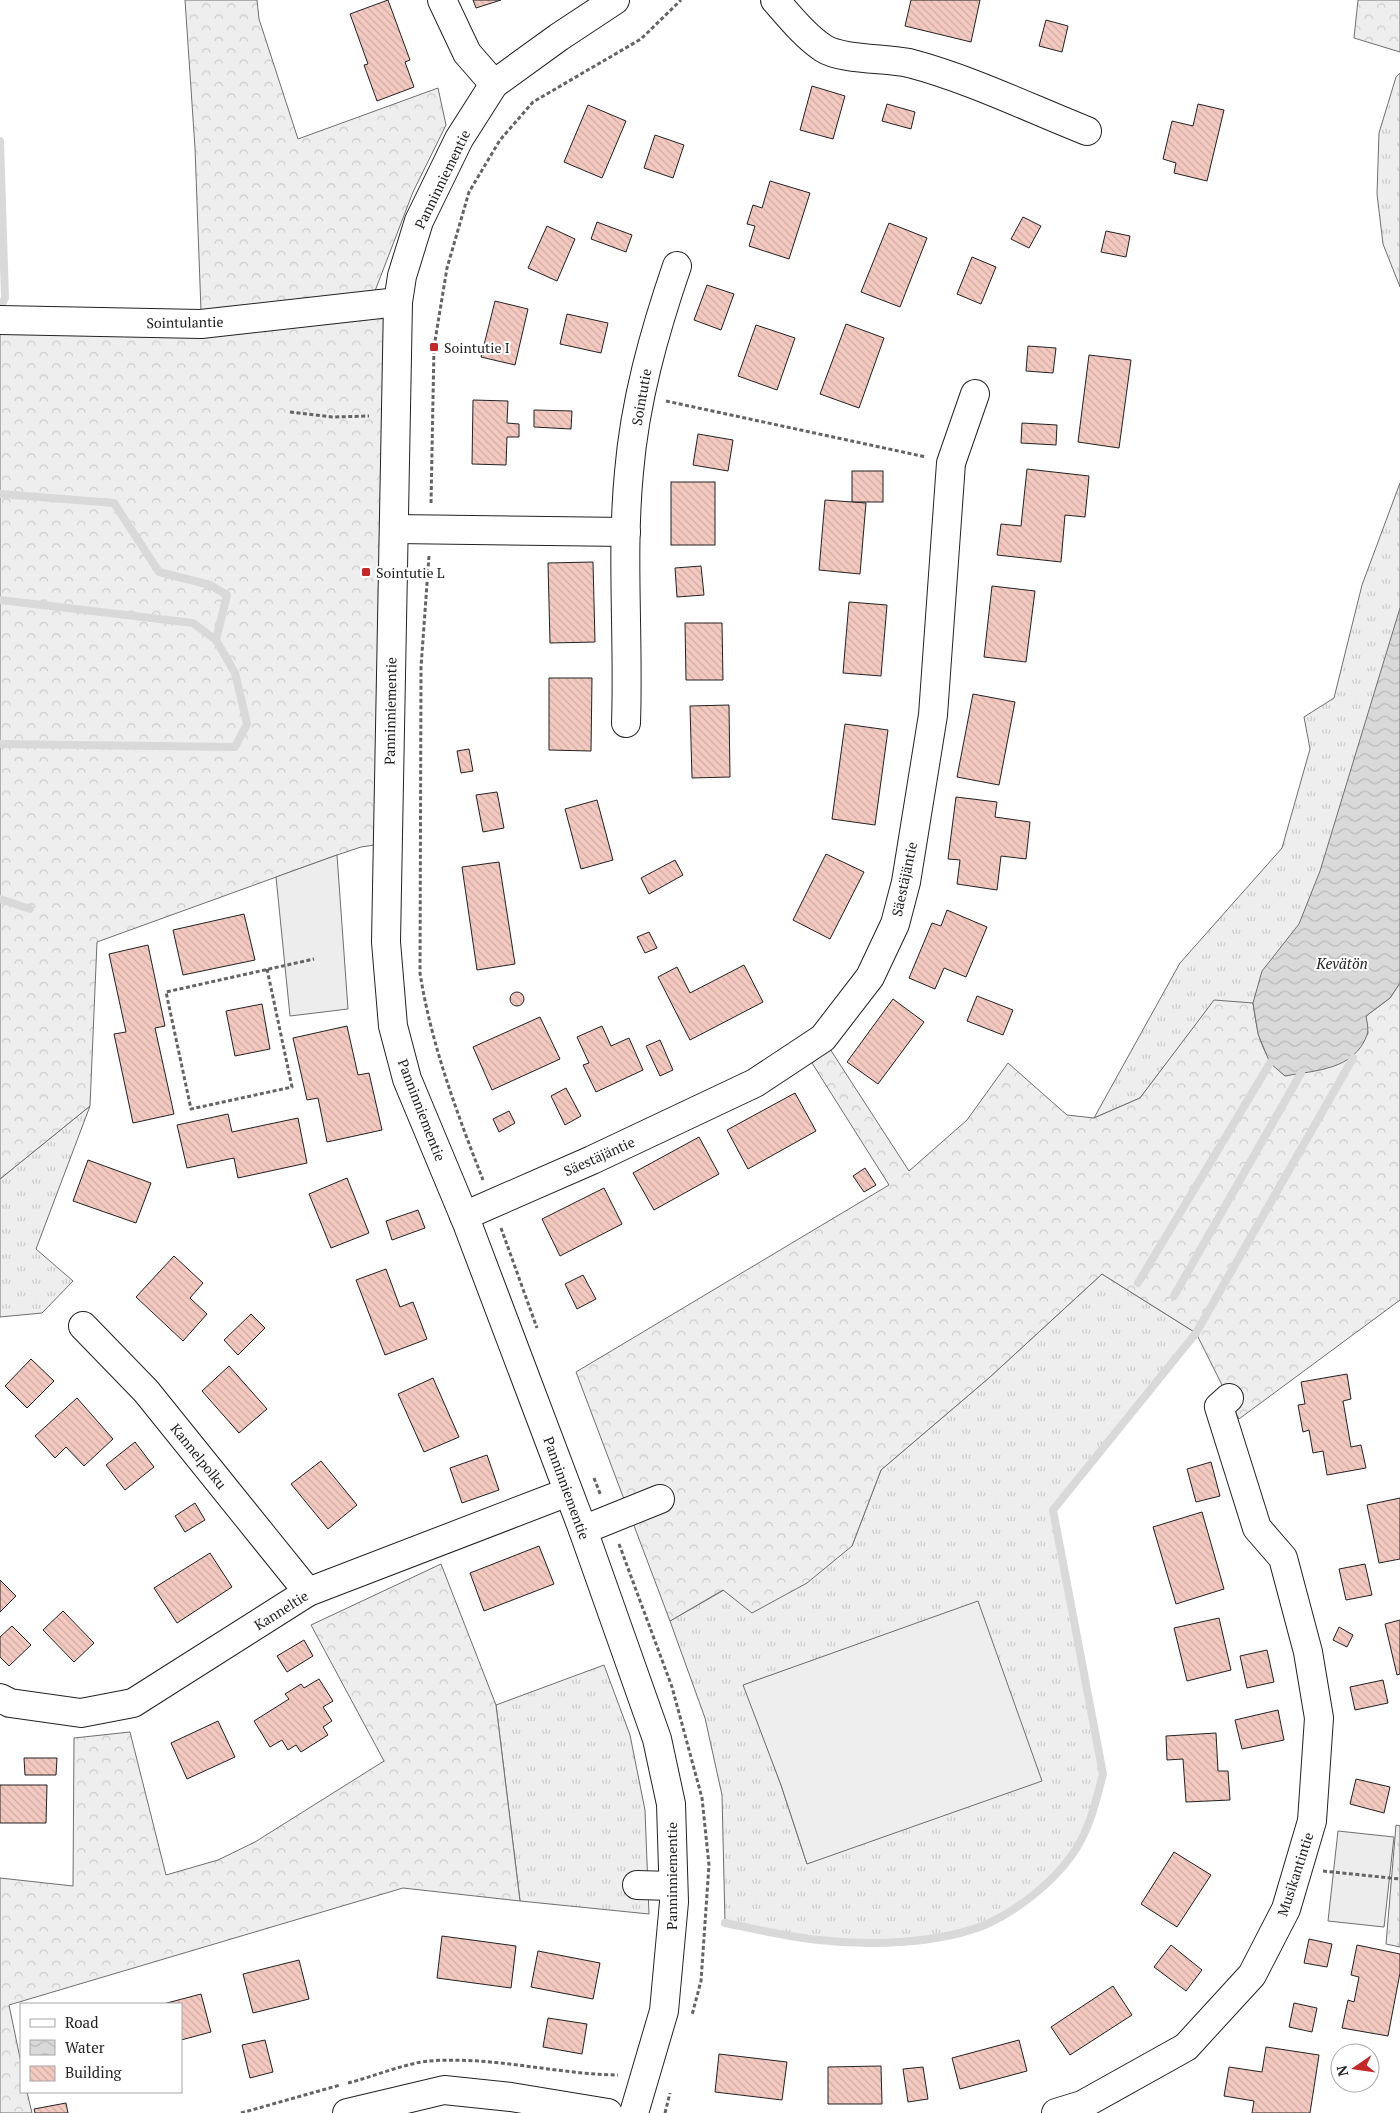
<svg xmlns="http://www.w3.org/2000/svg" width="1400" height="2113" viewBox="0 0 1400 2113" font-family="'PT Serif',serif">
	<defs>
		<pattern id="grass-tufts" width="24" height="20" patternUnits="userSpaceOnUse" patternTransform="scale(1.25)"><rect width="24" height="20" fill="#eee"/><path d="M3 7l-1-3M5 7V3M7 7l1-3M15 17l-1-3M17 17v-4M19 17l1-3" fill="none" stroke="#ccc"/></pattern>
		<pattern id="forest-crowns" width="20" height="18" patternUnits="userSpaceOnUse" patternTransform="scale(1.25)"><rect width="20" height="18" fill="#eee"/><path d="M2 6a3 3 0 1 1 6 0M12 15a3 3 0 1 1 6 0" fill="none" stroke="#ccc"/></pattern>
		<pattern id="water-waves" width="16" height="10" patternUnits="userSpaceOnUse" patternTransform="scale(1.25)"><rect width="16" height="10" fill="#d9d9d9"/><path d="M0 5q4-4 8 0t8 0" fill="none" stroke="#bababa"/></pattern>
		<pattern id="building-back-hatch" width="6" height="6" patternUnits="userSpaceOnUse" patternTransform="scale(1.25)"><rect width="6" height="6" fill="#f3c9c0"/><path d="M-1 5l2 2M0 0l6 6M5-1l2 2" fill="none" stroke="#d0aca5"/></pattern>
	</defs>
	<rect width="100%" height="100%" fill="#fff"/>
	<g fill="url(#grass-tufts)" stroke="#6f6f6f" fill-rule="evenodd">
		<polygon points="1400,73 1400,287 1383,244 1377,194 1379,133 1396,77"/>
		<polygon points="1400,483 1400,1057 1305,1119 1214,1001 1140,1098 1094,1118 1180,963 1282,848 1310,749 1304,717 1334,698 1362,585"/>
		<polygon points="90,1106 36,1249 73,1281 42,1313 0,1317 0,1179"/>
		<path d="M1102 1274 1196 1333 1053 1510 1103 1774C1096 1801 1089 1832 1072 1855 1052 1883 1018 1910 987 1924 940 1944 869 1946 819 1940 787 1937 756 1929 725 1923L722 1795 705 1718 670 1621 724 1590 852 1546 881 1470 990 1377ZM978 1602 807 1864 781 1785 744 1685Z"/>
		<polygon points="604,1665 630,1735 645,1810 649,1914 520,1901 496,1705"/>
		<polygon points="1396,1825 1400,1826 1400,1947 1386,1944"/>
	</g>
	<g fill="url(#forest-crowns)" stroke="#6f6f6f">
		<polygon points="185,0 257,0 259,19 298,139 438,88 446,125 413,192 375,291 201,311 195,148"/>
		<polygon points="1358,0 1400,0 1400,52 1354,38"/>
		<polygon points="398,302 388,843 361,847 337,855 97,942 90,1106 0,1179 0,320"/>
		<path d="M1400 983V1300L1239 1419 1196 1333 1102 1274 990 1377 881 1470 852 1546 807 1583 752 1613 723 1590 670 1621 576 1372 889 1185 812 1063 830 1049 909 1171 967 1120 1008 1063 1067 1115 1094 1118 1140 1098 1214 1000 1253 1003C1258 1035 1260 1054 1285 1076L1368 1034 1366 1016 1390 998Z"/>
		<polygon points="441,1564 496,1705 520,1901 403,1888 9,2005 21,2063 21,2092 27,2092 32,2113 0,2113 0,1878 73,1886 74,1738 130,1732 166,1875 218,1860 255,1842 384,1761 311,1625"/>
	</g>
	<polygon fill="#eee" stroke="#6f6f6f" points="978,1601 1042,1781 807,1864 781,1785 743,1685"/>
	<g fill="#ededed" stroke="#6f6f6f">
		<polygon points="337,855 348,1009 290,1016 276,877"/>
		<polygon points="1338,1831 1394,1837 1384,1927 1328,1921"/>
	</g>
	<path fill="url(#water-waves)" stroke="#6f6f6f" d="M1400 608V983L1390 998 1366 1016C1367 1022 1369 1030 1367 1035 1354 1070 1317 1070 1285 1076L1270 1063 1258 1034 1253 1003 1262 971 1299 924 1320 871Z"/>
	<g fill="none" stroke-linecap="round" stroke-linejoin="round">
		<g stroke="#d9d9d9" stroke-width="8">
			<polyline points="0,141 5,298 0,308"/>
			<polyline points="0,494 114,503 159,572 210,585 227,595 216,640"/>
			<polyline points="0,600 193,623 216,640 235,673 247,724 235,747 0,744"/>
			<polyline points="0,899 30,909"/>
			<polyline points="1138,1283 1270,1063"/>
			<polyline points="1174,1296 1301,1073"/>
			<path d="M725 1923C756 1929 787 1937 819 1940 869 1946 940 1944 987 1924 1018 1910 1052 1883 1072 1855 1089 1832 1096 1801 1103 1774L1053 1510 1196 1333 1353 1058"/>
		</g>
	</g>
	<g fill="url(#building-back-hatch)" stroke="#222">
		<polygon points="388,0 410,60 405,62 414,87 377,101 364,65 368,64 350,14"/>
		<polygon points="473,0 501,0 476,8"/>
		<polygon points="911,0 980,0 971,42 905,26"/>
		<polygon points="1046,20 1068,26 1062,52 1039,46"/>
		<polygon points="812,86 845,96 833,139 800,130"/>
		<polygon points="887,104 915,112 911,129 882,121"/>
		<polygon points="1198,104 1224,110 1207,181 1174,173 1176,163 1163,159 1172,121 1193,126"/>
		<polygon points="588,105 626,121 602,178 564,162"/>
		<polygon points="655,135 684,145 673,178 644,168"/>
		<polygon points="770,181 810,193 789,259 749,246 755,226 747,224 753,205 762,208"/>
		<polygon points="1023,217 1041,226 1029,248 1011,239"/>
		<polygon points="597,222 632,235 626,252 591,239"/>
		<polygon points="889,223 927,238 900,307 861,292"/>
		<polygon points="547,226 575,239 557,281 528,268"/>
		<polygon points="1106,231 1130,236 1126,257 1101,252"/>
		<polygon points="972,257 996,267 981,304 957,294"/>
		<polygon points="707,285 734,294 721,330 694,320"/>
		<polygon points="495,301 528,309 515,365 481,357"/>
		<polygon points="567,314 608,323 601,353 560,344"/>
		<polygon points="846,324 884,338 859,408 820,394"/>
		<polygon points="756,325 795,338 777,390 738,376"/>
		<polygon points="1028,346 1056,348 1053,373 1026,371"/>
		<polygon points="1089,355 1131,360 1119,448 1078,442"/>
		<polygon points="473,400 508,401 507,423 519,424 519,437 507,437 506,465 472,464"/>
		<polygon points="534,410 572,411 571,429 534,427"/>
		<polygon points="1022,423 1057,425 1056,445 1021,443"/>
		<polygon points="698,434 733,440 728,471 693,465"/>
		<polygon points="1027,469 1089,476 1085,517 1065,515 1061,562 997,555 1001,524 1021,526"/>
		<rect x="852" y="471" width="31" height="31"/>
		<rect x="671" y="482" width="44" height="63"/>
		<polygon points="825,500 866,503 860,574 819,570"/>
		<polygon points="593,562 595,642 550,643 548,563"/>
		<polygon points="701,566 704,595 677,597 675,568"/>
		<polygon points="992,586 1035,591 1026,662 984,657"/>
		<polygon points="849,602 887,605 881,676 843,673"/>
		<polygon points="685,623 722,623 723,680 686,680"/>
		<polygon points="549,678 592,678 591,751 549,750"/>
		<polygon points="973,694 1015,702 999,785 957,777"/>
		<polygon points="729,705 730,777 692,778 690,706"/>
		<polygon points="845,724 888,730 875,825 832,819"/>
		<polygon points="469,749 473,771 461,773 457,751"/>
		<polygon points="497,792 504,828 483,832 476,795"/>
		<polygon points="956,797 997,802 995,817 1030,822 1026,859 1001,856 997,890 957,884 960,860 948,859"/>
		<polygon points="597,800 613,860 581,869 565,809"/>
		<polygon points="826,854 864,872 830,939 793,920"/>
		<polygon points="675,860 683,875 649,894 641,878"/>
		<polygon points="499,862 515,964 477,970 462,867"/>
		<polygon points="947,910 987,927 966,977 944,968 935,989 909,978 932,923 941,926"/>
		<polygon points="244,914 255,960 183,975 173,930"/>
		<polygon points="649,932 657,948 645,953 637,937"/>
		<polygon points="148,945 165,1026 155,1028 174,1114 133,1123 114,1034 126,1032 109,954"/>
		<polygon points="744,965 763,1002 690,1040 658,977 677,967 690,993"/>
		<circle cx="517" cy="999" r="7"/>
		<polygon points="977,996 1013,1010 1003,1035 967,1021"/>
		<polygon points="893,999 924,1022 878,1084 847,1062"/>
		<polygon points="262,1004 270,1049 235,1056 226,1011"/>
		<polygon points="540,1017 560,1059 492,1090 473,1047"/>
		<polygon points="347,1026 358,1075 369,1073 382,1130 327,1142 318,1098 307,1100 293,1038"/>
		<polygon points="602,1026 611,1046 629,1038 643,1070 596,1092 583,1065 589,1063 577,1037"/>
		<polygon points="660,1040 673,1070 660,1076 646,1046"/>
		<polygon points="566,1088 581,1116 565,1125 551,1096"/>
		<polygon points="795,1093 816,1131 748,1169 727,1130"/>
		<polygon points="509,1111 515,1123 499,1132 493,1119"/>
		<polygon points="228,1114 232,1132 298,1118 307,1163 238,1178 234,1158 187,1168 177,1125"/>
		<polygon points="699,1137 719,1174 654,1210 633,1173"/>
		<polygon points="88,1160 151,1183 136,1223 73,1201"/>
		<polygon points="865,1168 876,1185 864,1192 853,1176"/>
		<polygon points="347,1178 369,1233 331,1248 309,1194"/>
		<polygon points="604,1188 622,1224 560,1256 542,1219"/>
		<polygon points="418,1210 425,1228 392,1240 386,1221"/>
		<polygon points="174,1256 203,1283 190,1298 207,1314 183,1341 136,1297"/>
		<polygon points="386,1269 400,1307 413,1302 427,1339 385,1355 356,1280"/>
		<polygon points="583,1275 596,1299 577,1309 565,1284"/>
		<polygon points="251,1314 265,1328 238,1355 224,1340"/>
		<polygon points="31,1359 54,1381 27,1408 5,1386"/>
		<polygon points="229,1366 267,1409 239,1433 202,1391"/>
		<polygon points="1347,1374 1351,1399 1343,1401 1351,1447 1361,1445 1366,1468 1327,1475 1323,1451 1313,1453 1309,1430 1303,1432 1298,1405 1305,1404 1301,1382"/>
		<polygon points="433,1378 459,1437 424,1452 398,1394"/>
		<polygon points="77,1398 113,1439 84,1466 66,1447 55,1458 35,1436"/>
		<polygon points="135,1442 154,1467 125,1490 106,1465"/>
		<polygon points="487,1455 499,1490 462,1503 450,1468"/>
		<polygon points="321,1461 357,1505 328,1529 291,1484"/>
		<polygon points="1211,1462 1220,1496 1196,1502 1187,1469"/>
		<polygon points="1400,1498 1400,1559 1379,1563 1367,1505"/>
		<polygon points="195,1503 205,1520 185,1532 175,1516"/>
		<polygon points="1202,1512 1224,1589 1176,1604 1153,1527"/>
		<polygon points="539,1546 554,1584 484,1611 470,1573"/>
		<polygon points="210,1553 232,1587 177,1623 154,1588"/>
		<polygon points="1365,1564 1372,1595 1346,1600 1339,1569"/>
		<polygon points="0,1580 16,1596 0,1612"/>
		<polygon points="63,1611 94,1643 74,1662 43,1630"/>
		<polygon points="1219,1618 1231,1670 1187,1681 1174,1628"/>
		<polygon points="1400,1620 1400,1674 1397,1675 1385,1624"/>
		<polygon points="12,1626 31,1645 9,1666 0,1657 0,1637"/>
		<polygon points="1339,1627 1353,1635 1347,1647 1333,1640"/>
		<polygon points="304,1640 313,1656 287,1672 277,1656"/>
		<polygon points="1267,1650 1274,1682 1247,1688 1240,1656"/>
		<polygon points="319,1679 333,1701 323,1707 332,1721 323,1727 328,1735 301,1752 296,1745 288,1750 282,1740 270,1747 254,1721 289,1699 285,1694 301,1684 304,1688"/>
		<polygon points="1383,1680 1388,1703 1355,1710 1350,1687"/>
		<polygon points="1278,1710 1284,1740 1242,1749 1235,1720"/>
		<polygon points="218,1721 235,1757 187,1779 171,1743"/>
		<polygon points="1216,1733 1218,1771 1228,1771 1230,1800 1186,1802 1183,1759 1167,1760 1166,1736"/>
		<polygon points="24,1758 57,1758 56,1775 25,1775"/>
		<polygon points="1356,1779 1390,1787 1384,1813 1350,1804"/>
		<polygon points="0,1785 47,1785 46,1823 0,1823"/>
		<polygon points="1174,1852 1211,1875 1177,1927 1141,1904"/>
		<polygon points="442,1936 516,1946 511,1988 437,1978"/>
		<polygon points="1309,1939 1332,1944 1327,1967 1304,1963"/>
		<polygon points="1171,1945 1202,1970 1186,1991 1154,1967"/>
		<polygon points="1357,1945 1400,1954 1400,1973 1388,2036 1342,2028 1348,2000 1354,2002 1359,1977 1351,1975"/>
		<polygon points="538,1951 600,1963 593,1999 531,1987"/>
		<polygon points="299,1960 309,1999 253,2013 243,1974"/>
		<polygon points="1113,1986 1132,2015 1070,2055 1051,2027"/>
		<polygon points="201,1994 211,2032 181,2040 181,2004 163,2004"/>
		<polygon points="1294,2003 1317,2008 1312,2032 1289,2027"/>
		<polygon points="548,2018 587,2024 582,2054 543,2047"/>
		<polygon points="265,2040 273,2072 250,2078 242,2045"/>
		<polygon points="1019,2040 1027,2071 960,2089 952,2058"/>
		<polygon points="1266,2047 1319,2055 1310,2113 1252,2113 1254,2101 1224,2096 1229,2067 1262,2072"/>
		<polygon points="719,2054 787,2062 782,2100 715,2092"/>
		<polygon points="881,2066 882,2104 828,2104 828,2067"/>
		<polygon points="923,2067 928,2099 908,2102 903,2069"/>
		<polygon points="66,2103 68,2113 35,2113 34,2109"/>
	</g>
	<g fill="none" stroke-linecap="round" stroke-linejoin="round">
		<g stroke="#222" stroke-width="30">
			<g id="minor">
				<polyline points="442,0 467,53 494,84"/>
				<polyline points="615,0 559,37 494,84 459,139 419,221 402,276 398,302 386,942 393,1026 407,1079 467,1223 583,1530 657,1739 671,1804 674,1902 664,2011 634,2113"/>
				<path d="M775 0C789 16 805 36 823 48 841 60 886 58 909 63 970 79 1029 108 1087 131"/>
				<polyline points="0,320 201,324 398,302"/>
				<polyline points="395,529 626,532"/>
				<path d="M626 723C629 639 621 555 629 472 635 401 654 333 677 266"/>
				<polyline points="464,1216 592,1160 755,1083 823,1038 870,977 895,924 906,882 933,715 951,463 975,394"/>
				<polyline points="83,1326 146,1391 308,1592"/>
				<polyline points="583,1530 660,1499"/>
				<polyline points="0,1698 10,1703 81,1713 133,1703 308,1592 568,1492"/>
				<polyline points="637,1885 673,1886"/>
				<polyline points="347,2113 444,2090 511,2097 608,2113"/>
				<polyline points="1056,2113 1082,2105 1186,2047 1252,1975 1286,1909 1312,1821 1319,1718 1308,1652 1283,1558 1257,1528 1219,1407 1229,1398"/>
			</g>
		</g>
		<g stroke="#646464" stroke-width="3" stroke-dasharray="4 2.5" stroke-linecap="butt">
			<polyline points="666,401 926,457"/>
			<polyline points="290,412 332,417 369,416"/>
			<polyline points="431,503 434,347 447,268 469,192 500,140 533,102 641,39 681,0"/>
			<path d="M429 556 421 667 420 973C431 1044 457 1113 483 1180"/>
			<polyline points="267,969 292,1087 191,1109 166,992 314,959"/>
			<polyline points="501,1228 537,1328"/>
			<polyline points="594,1478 601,1496"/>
			<polyline points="619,1544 672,1687 702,1798 709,1865 701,1981 692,2015"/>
			<polyline points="1323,1871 1400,1879"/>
			<path d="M348 2083C372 2077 406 2063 429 2061 493 2056 554 2074 618 2075"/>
			<polyline points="241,2113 340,2085"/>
			<polyline points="665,2113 670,2093"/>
		</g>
		<use href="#minor" stroke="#fff" stroke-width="28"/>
	</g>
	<g fill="#c62828" stroke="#fff" stroke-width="2">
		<rect x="429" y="342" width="10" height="10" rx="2.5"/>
		<rect x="361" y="567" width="10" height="10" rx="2.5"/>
	</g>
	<g text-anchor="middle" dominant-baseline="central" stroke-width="4" stroke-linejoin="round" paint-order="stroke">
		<g font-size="14" fill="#222" stroke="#fff">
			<text transform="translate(442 179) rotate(-64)">Panninniementie</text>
			<text transform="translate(185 322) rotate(-1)">Sointulantie</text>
			<text transform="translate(641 397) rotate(-80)">Sointutie</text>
			<text transform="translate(390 711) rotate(-89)">Panninniementie</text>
			<text transform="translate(904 879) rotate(-78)">Säestäjäntie</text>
			<text transform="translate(422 1110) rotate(69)">Panninniementie</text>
			<text transform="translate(599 1156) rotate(-24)">Säestäjäntie</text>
			<text transform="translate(199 1456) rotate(51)">Kannelpolku</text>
			<text transform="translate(567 1488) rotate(70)">Panninniementie</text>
			<text transform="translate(281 1610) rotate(-32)">Kanneltie</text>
			<text transform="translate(1295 1874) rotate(-72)">Musikantintie</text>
			<text transform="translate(671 1876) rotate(-90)">Panninniementie</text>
		</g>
		<g font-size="14" fill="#222" stroke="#fff" text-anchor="start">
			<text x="444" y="347">Sointutie I</text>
			<text x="376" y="572">Sointutie L</text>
		</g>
		<g font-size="15" font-style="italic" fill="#222" stroke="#fff">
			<text x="1342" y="963">Kevätön</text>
		</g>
	</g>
	<rect x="20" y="2003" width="162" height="90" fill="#ffffff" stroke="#a7a7a7"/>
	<rect x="30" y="2019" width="25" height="8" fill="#ffffff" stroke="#a7a7a7"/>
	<text x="65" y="2028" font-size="15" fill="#222222">Road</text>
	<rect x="30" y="2040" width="25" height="15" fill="url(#water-waves)" stroke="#a7a7a7"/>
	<text x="65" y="2053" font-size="15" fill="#222222">Water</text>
	<rect x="30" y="2066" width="25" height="15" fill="url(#building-back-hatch)" stroke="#a7a7a7"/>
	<text x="65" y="2078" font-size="15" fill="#222222">Building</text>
	<g transform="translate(1355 2068) rotate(257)"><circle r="24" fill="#ffffff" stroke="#a7a7a7"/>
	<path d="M0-4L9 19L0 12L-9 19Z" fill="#c62828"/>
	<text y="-8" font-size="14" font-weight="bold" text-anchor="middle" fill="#222222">N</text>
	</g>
</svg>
